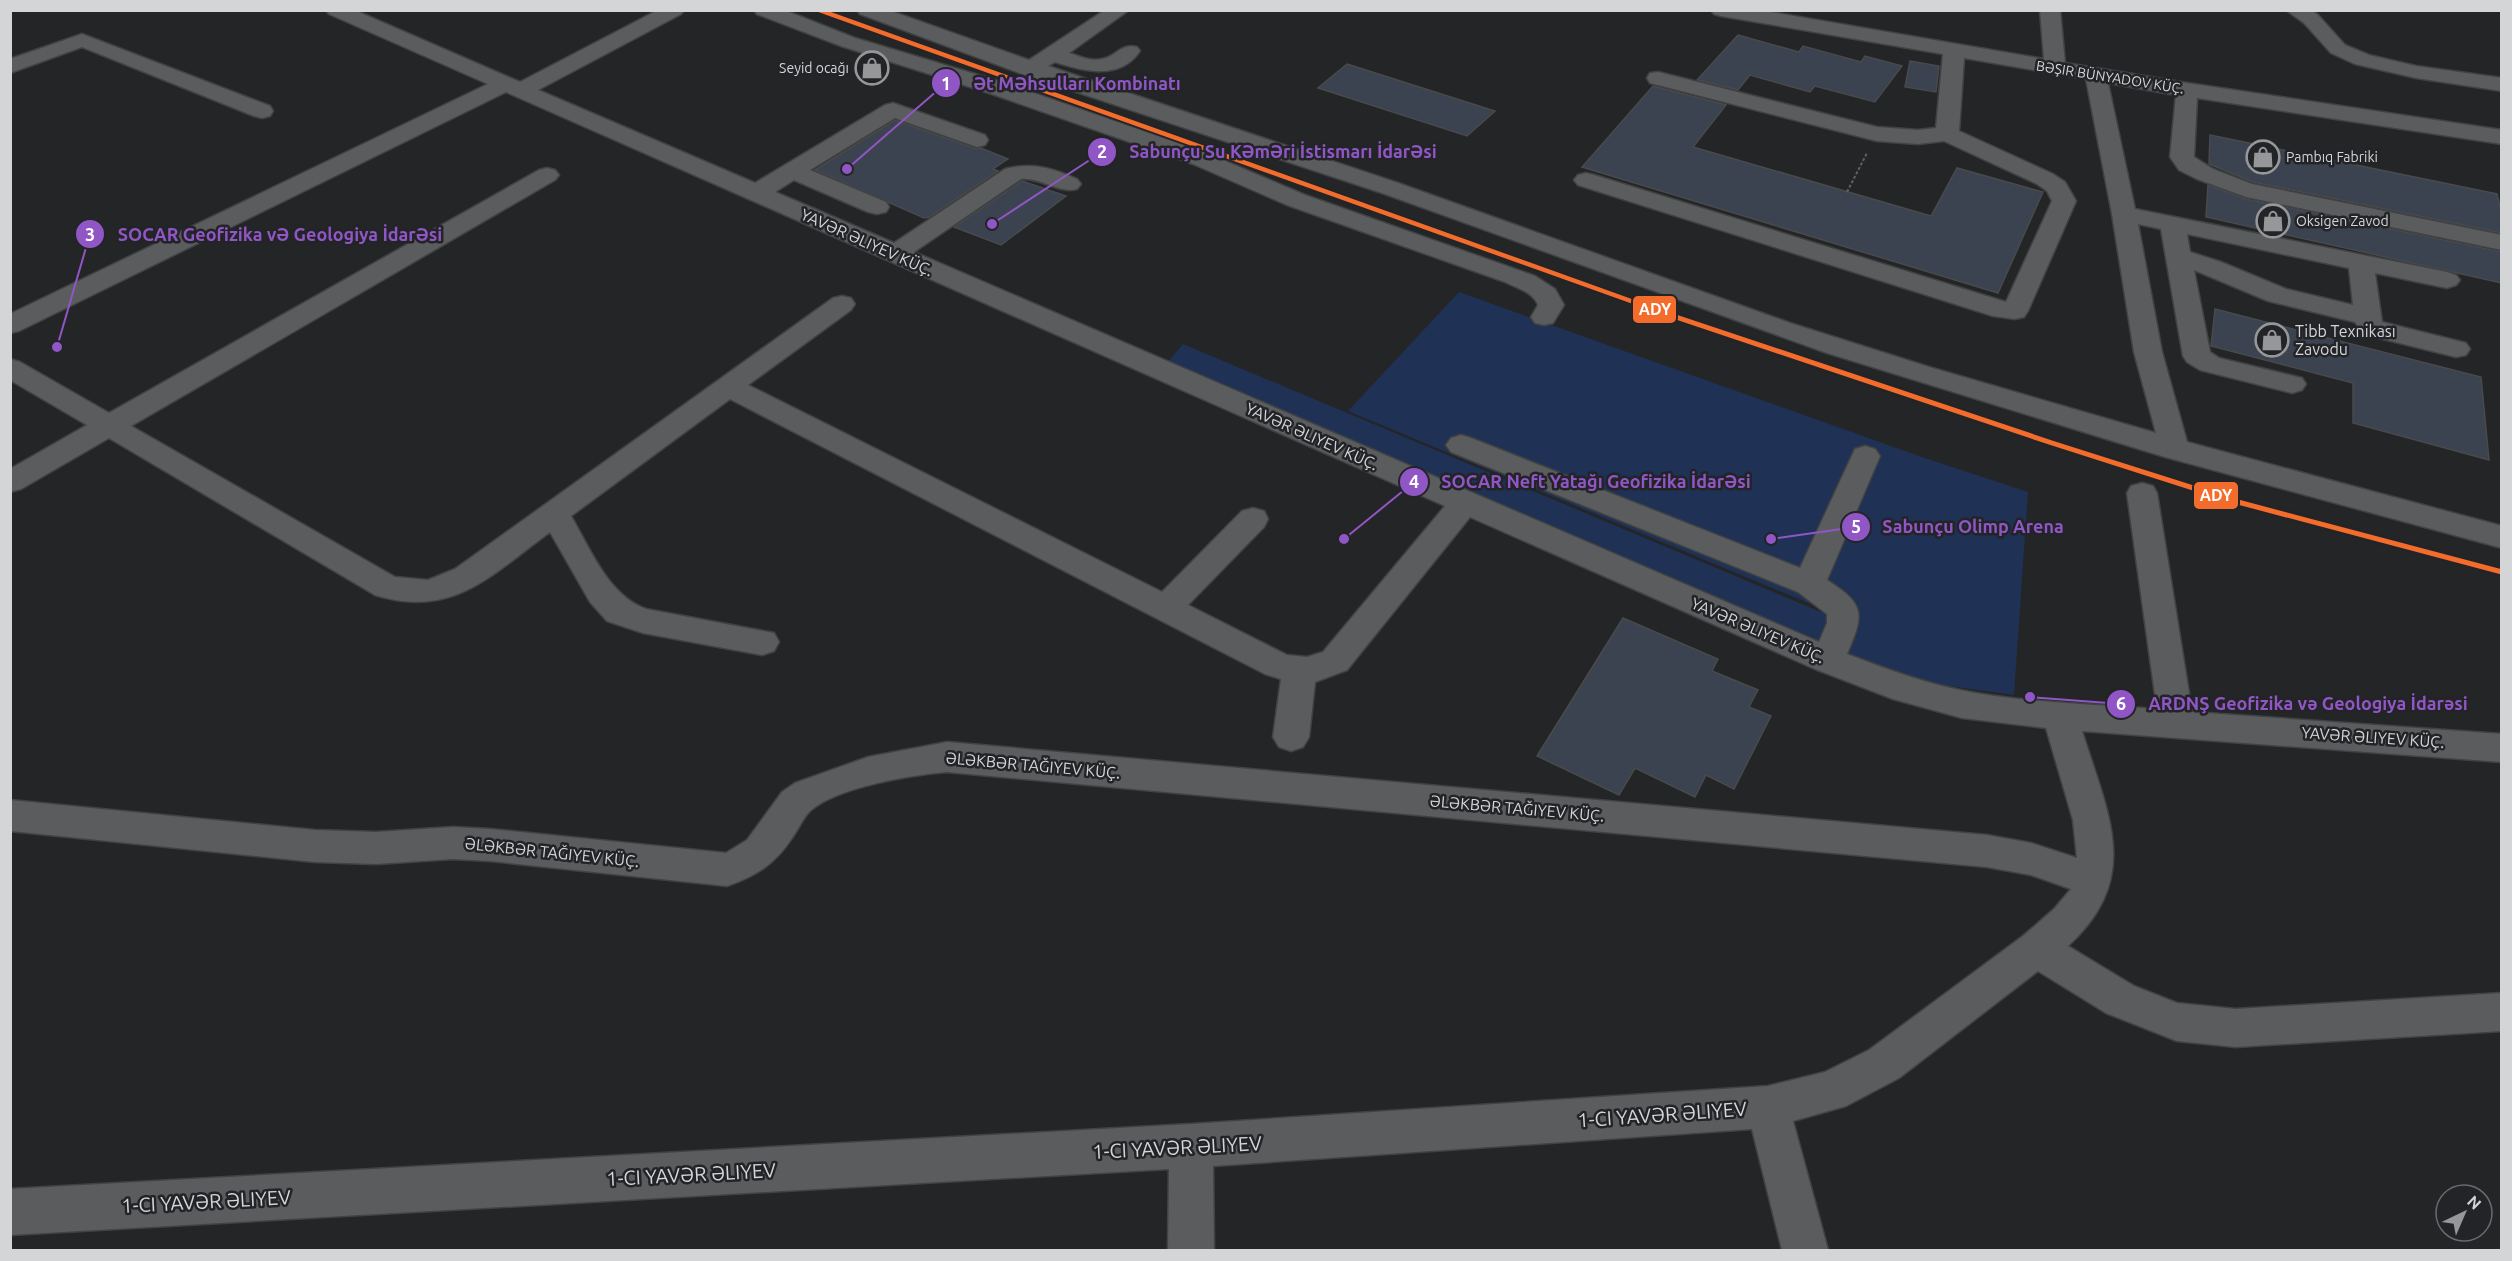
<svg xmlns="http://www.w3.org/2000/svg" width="2512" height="1261" viewBox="0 0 2512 1261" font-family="Ubuntu,sans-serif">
	<rect width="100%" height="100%" fill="#242526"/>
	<polygon fill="#1f3155" points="1459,292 1919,456 2028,492 2014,695 1941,685 1864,663 1166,364 1183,344 1852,625 1854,622 1348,411"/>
	<g fill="#3b4250" stroke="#494a4b" stroke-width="1.5">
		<polygon points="1738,35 1799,52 1803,46 1861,62 1865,56 1902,66 1875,102 1815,86 1810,92 1750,75 1738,90 1697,80"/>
		<polygon points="1910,61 1939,66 1936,92 1905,87"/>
		<polygon points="1347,64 1495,111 1467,136 1318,88"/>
		<polygon points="1653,86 1726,105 1693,147 1931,216 1957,168 2043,192 1998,293 1582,167"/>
		<polygon points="895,120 976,149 981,148 1008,159 993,169 998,171 929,217 924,218 815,170"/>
		<polygon points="2210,135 2497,194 2502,215 2502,233 2253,182 2209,164"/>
		<polygon points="1022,181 1066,196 1001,245 954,227"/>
		<polygon points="2208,185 2246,199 2502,252 2502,283 2206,217"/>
		<polygon points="2215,309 2481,377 2489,460 2353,423 2353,383 2211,346"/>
		<polygon points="1623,618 1718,659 1712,671 1758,690 1749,707 1771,716 1734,789 1706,775 1695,797 1635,768 1619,795 1537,756"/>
	</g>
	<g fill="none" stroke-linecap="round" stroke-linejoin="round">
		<g stroke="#404243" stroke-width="3">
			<g id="minor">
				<path d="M326 10H354L520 82 658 10H684L681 14 538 90 755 183 885 105 893 103 985 135 988 140 985 145 977 147 895 118 810 170 886 202 889 207 886 212 877 214 868 212 794 180 775 192 894 243 1005 169C1032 162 1052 168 1077 179L1081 184 1077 189C1058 194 1041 177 1021 179L914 252 1819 642 1827 623V614L1798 592 1451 452 1446 445 1451 438 1461 435 1471 438 1800 568 1855 449 1865 446 1875 449 1880 456 1827 580C1866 605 1864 614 1847 654 1884 668 1921 682 1960 690 2023 703 2092 704 2157 709L2127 493 2131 486 2142 483 2153 486 2157 493 2192 712 2502 734V762L2082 731C2108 815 2143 877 2068 946L2134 986 2177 1003 2236 1009 2502 993V1031L2236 1047 2177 1041 2106 1013 2038 971 1899 1078 1846 1106 1793 1121 1828 1250H1782L1752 1129 1213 1166 1214 1250H1168L1169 1169 10 1235V1189L1191 1124 1768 1086 1825 1072 1869 1050 2023 936 2054 909 2071 889 2031 875 1987 867 947 772C911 775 837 787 810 811 803 818 798 830 792 838 775 864 756 876 727 886L490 861 453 859 376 864 315 862 10 831V800L315 830 376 832 453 827 490 829 726 853 747 840 782 792 795 783 868 757 947 742 1987 835 2031 843 2077 858 2073 820 2046 728 1962 718 1893 699 1815 669 1470 517 1347 670 1315 682 1309 737 1303 747 1291 751 1279 747 1273 737 1281 679 1265 674 730 399 571 516C591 550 608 595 646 609L774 633 779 642 774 651 762 655 643 633 607 621 590 602 550 532C491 575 453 619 375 595L109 438 21 489 10 492V469L87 425 10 380V359L20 362 109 413 539 170 547 168 555 170 559 175 555 180 131 426 395 577 428 580 455 569 833 298 842 296 851 298 855 304 851 310 748 385 1162 592 1242 511 1253 508 1264 511 1268 519 1264 527 1188 605 1287 655 1307 657 1323 652 1445 506 506 92 19 331 10 333V314L488 84 329 14Z"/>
				<path d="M754 10H784L855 38 1005 83 1209 154 1305 195 1535 276 1555 289 1564 305 1553 323 1544 325 1535 323 1531 317 1538 305C1533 292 1517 288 1505 282L1287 205 1193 164 989 93 841 46 757 14Z"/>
				<path d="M857 10H888L1029 60 1105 10H1129L1069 53C1079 56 1091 62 1102 59 1117 56 1121 43 1137 47L1140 51C1120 81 1083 71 1055 62L1048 66 1398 183 1790 323 1929 367 2156 433 2134 352 2112 214 2086 79 1964 58 1959 131 2053 174 2065 182 2076 201 2028 311 2024 317 2015 319 1993 316 1578 185 1574 180 1578 175 1586 173 1594 175 2006 302 2052 201 2047 191 2037 184 1944 141 1918 144 1877 141 1650 83 1647 78 1650 73 1658 72 1877 127 1918 130 1936 128 1943 54 1721 16 1714 14 1711 10H1759L2044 59 2040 10H2060L2065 63 2187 83 2502 130V144L2197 98 2194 157 2213 169 2252 184 2502 235V250L2246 197 2197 179 2179 170 2170 157 2176 95 2108 83 2135 209 2447 272 2456 275 2460 280 2456 285 2447 288 2375 273 2382 322 2466 343 2470 349 2466 355 2456 357 2363 334 2355 322 2268 301 2194 270 2210 352 2219 358 2302 378 2306 384 2302 390 2292 393 2200 370 2187 362 2183 356 2161 229 2138 224 2162 352 2187 442 2502 526V548L2165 457 1827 353 1382 193 1022 74 860 14ZM2187 234 2349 268 2353 305 2286 289 2221 262 2190 252Z"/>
				<polygon points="2286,10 2311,10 2318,15 2345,45 2369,55 2416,66 2502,78 2502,91 2416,78 2355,64 2331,53 2304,23"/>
				<polygon points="82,34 270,106 273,111 270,116 262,118 254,116 82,47 10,73 10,59"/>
			</g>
		</g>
		<polyline stroke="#606162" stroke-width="2" stroke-dasharray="3 2" stroke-linecap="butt" points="1847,192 1867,153"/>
		<use href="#minor" fill="#5b5c5d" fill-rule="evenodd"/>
		<g stroke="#232427" stroke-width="8">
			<polyline id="rail-1-far1" points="819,10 1656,310"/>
		</g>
		<g stroke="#232427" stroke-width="10">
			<polyline id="rail-1" points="1652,309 2052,443 2234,501 2502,572"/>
		</g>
		<use href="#rail-1-far1" stroke="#f36c2b" stroke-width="4.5"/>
		<use href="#rail-1" stroke="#f36c2b" stroke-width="5"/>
	</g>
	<defs>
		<g id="shop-ring" transform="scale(1.725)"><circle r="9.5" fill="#232427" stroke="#969799" stroke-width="1.5"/><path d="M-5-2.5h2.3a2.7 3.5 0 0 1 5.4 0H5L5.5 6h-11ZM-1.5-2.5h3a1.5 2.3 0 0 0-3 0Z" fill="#969799"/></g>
	</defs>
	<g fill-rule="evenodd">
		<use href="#shop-ring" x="872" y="68"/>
		<use href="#shop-ring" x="2263" y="157"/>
		<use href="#shop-ring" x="2273" y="221"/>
		<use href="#shop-ring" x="2272" y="340"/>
	</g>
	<g text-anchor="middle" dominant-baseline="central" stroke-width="5" stroke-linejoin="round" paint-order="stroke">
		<g font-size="14" fill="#d3d5d7" stroke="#232427" text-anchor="start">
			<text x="849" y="68" text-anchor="end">Seyid ocağı</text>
			<text x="2286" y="157">Pambıq Fabriki</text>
			<text x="2296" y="221">Oksigen Zavod</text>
		</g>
		<g font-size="14" fill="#d3d5d7" stroke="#232427">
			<text transform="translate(2110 77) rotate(9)">BƏŞIR BÜNYADOV KÜÇ.</text>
		</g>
		<g font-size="16" fill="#d3d5d7" stroke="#232427">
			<text transform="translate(867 242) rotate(24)">YAVƏR ƏLIYEV KÜÇ.</text>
			<text transform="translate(1312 436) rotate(24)">YAVƏR ƏLIYEV KÜÇ.</text>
			<text transform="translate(1758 630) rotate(23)">YAVƏR ƏLIYEV KÜÇ.</text>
			<text transform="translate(2373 737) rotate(4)">YAVƏR ƏLIYEV KÜÇ.</text>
			<text transform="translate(1033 765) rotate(5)">ƏLƏKBƏR TAĞIYEV KÜÇ.</text>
			<text transform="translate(1517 808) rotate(5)">ƏLƏKBƏR TAĞIYEV KÜÇ.</text>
			<text transform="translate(552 852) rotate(6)">ƏLƏKBƏR TAĞIYEV KÜÇ.</text>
		</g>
		<g font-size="16" fill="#d3d5d7" stroke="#232427" text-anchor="start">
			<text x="2295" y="331">Tibb Texnikası<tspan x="2295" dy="18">Zavodu</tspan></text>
		</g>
		<g font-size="20" fill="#d3d5d7" stroke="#232427">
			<text transform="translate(1662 1114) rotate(-4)">1-CI YAVƏR ƏLIYEV</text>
			<text transform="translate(1177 1147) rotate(-3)">1-CI YAVƏR ƏLIYEV</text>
			<text transform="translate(691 1174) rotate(-3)">1-CI YAVƏR ƏLIYEV</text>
			<text transform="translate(206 1201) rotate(-3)">1-CI YAVƏR ƏLIYEV</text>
		</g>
	</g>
	<path fill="none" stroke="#9156c5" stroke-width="2" d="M847 169L946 83M992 224L1102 152M57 347L90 234M1344 539L1414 482M1771 539L1856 527M2030 697L2121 704"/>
	<g fill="#9156c5" stroke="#232427" stroke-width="2">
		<circle cx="847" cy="169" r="6"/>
		<circle cx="992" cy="224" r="6"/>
		<circle cx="57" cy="347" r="6"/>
		<circle cx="1344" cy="539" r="6"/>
		<circle cx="1771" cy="539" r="6"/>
		<circle cx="2030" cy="697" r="6"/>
		<circle cx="946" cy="83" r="15"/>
		<circle cx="1102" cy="152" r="15"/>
		<circle cx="90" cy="234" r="15"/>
		<circle cx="1414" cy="482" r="15"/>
		<circle cx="1856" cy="527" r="15"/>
		<circle cx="2121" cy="704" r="15"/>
	</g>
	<g font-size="18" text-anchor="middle" font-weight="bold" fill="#fff">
		<text x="946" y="90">1</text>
		<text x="1102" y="158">2</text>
		<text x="90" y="241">3</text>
		<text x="1414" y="488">4</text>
		<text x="1856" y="533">5</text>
		<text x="2121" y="710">6</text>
	</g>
	<g font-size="18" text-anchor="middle" font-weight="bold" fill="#9156c5" stroke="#232427" stroke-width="5" stroke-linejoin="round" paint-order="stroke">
		<text x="1077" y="90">Ət Məhsulları Kombinatı</text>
		<text x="1283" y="158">Sabunçu Su Kəməri İstismarı İdarəsi</text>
		<text x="280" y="241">SOCAR Geofizika və Geologiya İdarəsi</text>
		<text x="1596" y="488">SOCAR Neft Yatağı Geofizika İdarəsi</text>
		<text x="1973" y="533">Sabunçu Olimp Arena</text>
		<text x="2308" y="710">ARDNŞ Geofizika vә Geologiya İdarәsi</text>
	</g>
	<g stroke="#232427" stroke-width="2">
		<rect x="1632" y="295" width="45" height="29" rx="6" fill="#f36c2b"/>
		<rect x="2193" y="481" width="46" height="29" rx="6" fill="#f36c2b"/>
	</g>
	<g font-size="16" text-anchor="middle" font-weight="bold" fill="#fff">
		<text x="1655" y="315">ADY</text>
		<text x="2216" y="501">ADY</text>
	</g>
	<rect width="2512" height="1261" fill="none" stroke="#d3d5d7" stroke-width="24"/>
	<g transform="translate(2464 1213) rotate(44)"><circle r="28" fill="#232427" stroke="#696b6d" stroke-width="1.5"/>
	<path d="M0-4.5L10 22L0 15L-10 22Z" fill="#969799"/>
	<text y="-9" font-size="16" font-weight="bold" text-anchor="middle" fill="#d3d5d7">N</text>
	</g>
</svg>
